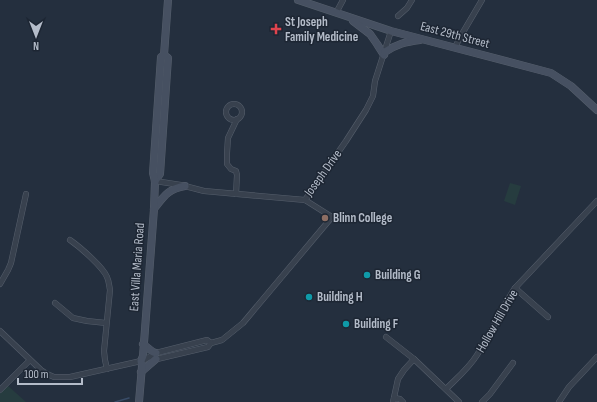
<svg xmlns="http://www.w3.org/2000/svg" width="597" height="402" viewBox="0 0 597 402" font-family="'Sofia Sans Condensed',sans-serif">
	<rect width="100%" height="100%" fill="#242f3e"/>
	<g fill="#263c3f">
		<polygon points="510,183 521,186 515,205 504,201"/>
		<polygon points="6,384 26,402 0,402 0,390"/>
	</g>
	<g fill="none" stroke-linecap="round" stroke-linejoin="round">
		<polyline stroke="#394c67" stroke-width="1.5" points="115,402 129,398"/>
		<g stroke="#565f6c" stroke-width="6">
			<g id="street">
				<polyline points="336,13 343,0"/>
				<polyline points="398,16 407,8 412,0"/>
				<polyline points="455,48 459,39 482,0"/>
				<circle cx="234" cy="112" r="8"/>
				<polyline points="236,194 237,175 236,171 231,169 227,164 227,153 228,138 237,119"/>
				<polyline points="305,200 346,141 366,110 373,96 375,81 391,31"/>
				<path d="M70 240C80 247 103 267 107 277 109 281 109 285 110 290L104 351 105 360 107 369"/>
				<polyline points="0,284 8,270 11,263 26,194"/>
				<polyline points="515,288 548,317"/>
				<polyline points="55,303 73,318 87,321 106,323"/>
				<polyline points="0,331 41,370 47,374 54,377 70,377 141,361"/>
				<polyline points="386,337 414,359 459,402"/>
				<polyline points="144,360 156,353 207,340 211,343 222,340 243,323 332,217 305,200 204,191 181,185 155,181"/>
				<polyline points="153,360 208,347 211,343"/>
				<path d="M446 389C457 378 469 368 477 355 491 333 501 309 515 288L597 201"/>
				<polyline points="0,390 30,360"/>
				<polyline points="394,398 400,399 403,402"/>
				<polyline points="393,402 398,379 404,370 414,359"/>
				<polyline points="482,402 490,394 513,363"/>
				<polyline points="559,402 569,387 597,357"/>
			</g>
		</g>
		<g stroke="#565f6c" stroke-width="8">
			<g id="secondary">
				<polyline points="298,0 391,31 551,73 571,86 597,110"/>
				<polyline points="353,21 370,34 377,44 384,55"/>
				<path d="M385 52C397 44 405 42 420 40"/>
				<polyline points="155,181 160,174 168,58 164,55"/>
				<path d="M154 209C164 196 168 189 185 186"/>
				<polyline points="143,344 153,352 156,353"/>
				<polyline points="141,372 156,359"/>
				<polyline points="139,402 142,366 141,361 143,356 154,209 155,181 153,173 161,57 164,55 168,0"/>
			</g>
		</g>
		<use href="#street" stroke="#38414e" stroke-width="5"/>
		<use href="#secondary" stroke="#465061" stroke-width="7"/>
	</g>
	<path fill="#e0444e" stroke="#1d2633" stroke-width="1.5" d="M274 23h4v4h4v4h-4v4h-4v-4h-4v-4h4z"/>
	<circle fill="#8d6e63" stroke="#1d2633" stroke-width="1.5" cx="325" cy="218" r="4"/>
	<g fill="#0f9aa8" stroke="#1d2633" stroke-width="1.5">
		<circle cx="367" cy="275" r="4"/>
		<circle cx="309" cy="297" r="4"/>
		<circle cx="346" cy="324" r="4"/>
	</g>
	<g text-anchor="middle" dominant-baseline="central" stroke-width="3" stroke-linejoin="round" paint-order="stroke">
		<g font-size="13" font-weight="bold" fill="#b4bcc9" stroke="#1d2633" text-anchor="start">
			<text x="285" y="22">St Joseph<tspan x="285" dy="15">Family Medicine</tspan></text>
			<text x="333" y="218">Blinn College</text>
			<text x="375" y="275">Building G</text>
			<text x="317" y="297">Building H</text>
			<text x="354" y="324">Building F</text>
		</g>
		<g font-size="13" fill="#b4bcc9" stroke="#1d2633">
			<text transform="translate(455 35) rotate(15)">East 29th Street</text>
			<text transform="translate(323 173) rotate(-54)">Joseph Drive</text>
			<text transform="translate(137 267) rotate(-86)">East Villa Maria Road</text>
			<text transform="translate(497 321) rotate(-60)">Hollow Hill Drive</text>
		</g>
	</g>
	<g transform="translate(36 36) rotate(180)" stroke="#1d2633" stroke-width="3" paint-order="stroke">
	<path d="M0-3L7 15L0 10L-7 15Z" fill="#b4bcc9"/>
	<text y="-6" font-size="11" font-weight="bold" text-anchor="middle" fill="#b4bcc9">N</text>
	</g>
	<path d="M18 378v6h64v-6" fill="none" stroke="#b4bcc9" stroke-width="2"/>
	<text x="24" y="378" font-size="12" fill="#b4bcc9" stroke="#1d2633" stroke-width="3" paint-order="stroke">100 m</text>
</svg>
